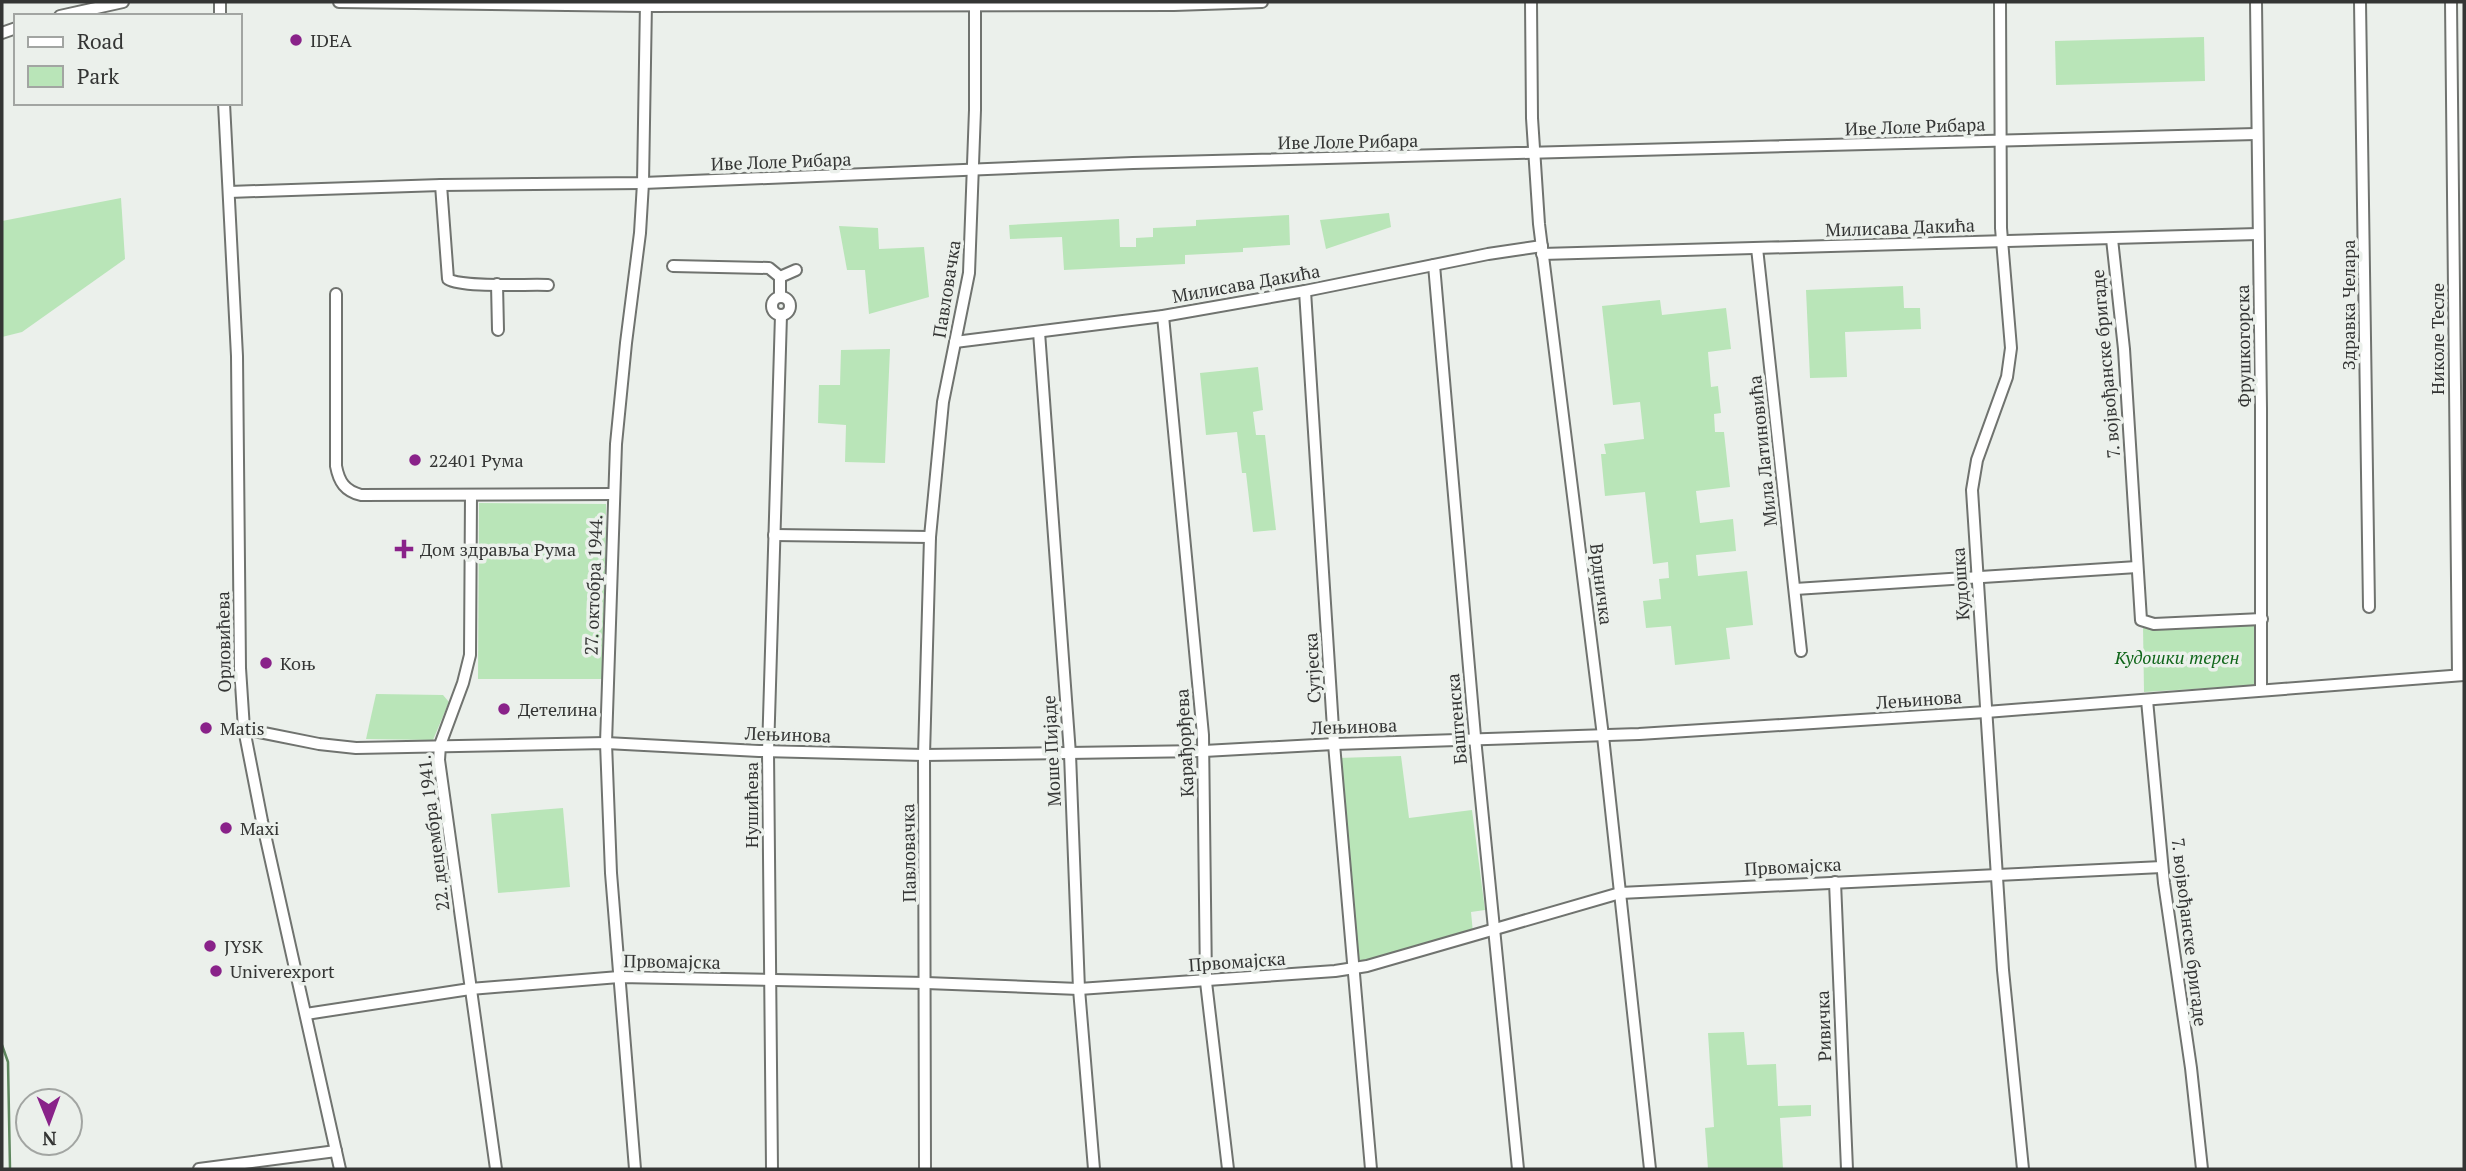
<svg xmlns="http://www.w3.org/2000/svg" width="2466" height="1171" viewBox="0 0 2466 1171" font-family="'PT Serif',serif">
	<rect width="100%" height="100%" fill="#ebf0eb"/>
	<g fill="#b9e5b8">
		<polygon points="2204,37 2205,81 2056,85 2055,41"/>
		<polygon points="121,198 125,259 22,332 2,337 2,221"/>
		<polygon points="1389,213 1391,227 1326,249 1320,220"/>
		<polygon points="1289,215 1290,245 1243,248 1243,252 1185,255 1185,264 1064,270 1062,237 1010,239 1009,225 1119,219 1120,247 1136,247 1136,238 1153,237 1153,228 1196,226 1196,220"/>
		<polygon points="839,226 878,228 879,249 924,247 929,297 869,314 865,270 847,270"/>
		<polygon points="1903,286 1904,308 1920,308 1921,329 1845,332 1847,377 1810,378 1806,290"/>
		<polygon points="1660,300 1662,315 1726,308 1731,349 1708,352 1711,387 1718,386 1721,413 1714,414 1715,432 1724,432 1730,487 1696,491 1700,523 1733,519 1736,551 1696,555 1698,576 1747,571 1753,625 1726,628 1730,659 1675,665 1671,626 1646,628 1643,601 1661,599 1659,579 1669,578 1668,562 1653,564 1645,492 1605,496 1601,454 1606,454 1604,444 1644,439 1640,402 1613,405 1602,306"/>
		<polygon points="890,349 885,463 845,462 846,425 818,423 819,385 840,385 841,350"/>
		<polygon points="1258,367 1263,410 1253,412 1256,435 1265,435 1276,530 1253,532 1246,473 1242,473 1237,432 1206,435 1200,373"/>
		<polygon points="479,503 606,504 605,679 478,679"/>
		<polygon points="2259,621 2258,685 2144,692 2143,626"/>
		<polygon points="376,694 443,695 449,702 433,740 366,739"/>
		<polygon points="1401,756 1409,818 1472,810 1485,910 1471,912 1473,933 1359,964 1338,758"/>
		<polygon points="563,808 570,887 498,893 491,814"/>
		<polygon points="1744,1032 1747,1065 1776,1064 1778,1106 1811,1105 1811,1116 1780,1118 1783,1169 1708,1169 1705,1128 1714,1127 1708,1033"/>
	</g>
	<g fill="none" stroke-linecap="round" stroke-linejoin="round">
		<polyline stroke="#5d865d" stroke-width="2.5" points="2,1045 8,1062 10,1169"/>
		<g stroke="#70736f" stroke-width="14">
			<g id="minor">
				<polyline points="220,2 220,16"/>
				<polyline points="339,2 646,6 1174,5 1262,2"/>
				<polyline points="1531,2 1532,118 1539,224 1603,736 1650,1169"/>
				<polyline points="2000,2 2001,228 2011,348 2007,377 1977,460 1972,490 2003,970 2023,1169"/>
				<polyline points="2256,2 2261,408 2261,690"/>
				<polyline points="2360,2 2369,607"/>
				<polyline points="2451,2 2458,675"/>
				<polyline points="60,16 123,2"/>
				<polyline points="2,33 16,28"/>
				<polyline points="224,103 237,356 240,668 244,729 262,821 340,1169"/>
				<path d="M441 185 448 279C463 288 527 284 548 285"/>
				<polyline points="229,192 441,185 643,183 1133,163 2256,134"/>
				<polyline points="2112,239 2124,349 2141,620 2154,624 2262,619"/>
				<polyline points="1757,248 1801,651"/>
				<polyline points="1542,254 2258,234"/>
				<polyline points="1434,265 1476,748 1518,1169"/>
				<polyline points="673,266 769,268 780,277 780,297"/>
				<polyline points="780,277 796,270"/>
				<polyline points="497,284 498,330"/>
				<polyline points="1305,291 1334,744 1371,1169"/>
				<path d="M336 294V466C339 482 345 491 361 495L613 494"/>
				<circle cx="781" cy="306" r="9"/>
				<polyline points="1163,316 1203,735 1206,982 1228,1169"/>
				<polyline points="1039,332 1070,754 1079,989 1094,1169"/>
				<polyline points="955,342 1163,316 1305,291 1488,254 1542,246"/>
				<polyline points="471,495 470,655 463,683 440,745 439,760 496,1169"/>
				<polyline points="774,535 930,537"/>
				<polyline points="1795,589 2137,567"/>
				<polyline points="2147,700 2164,883 2191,1068 2202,1169"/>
				<polyline points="244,729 319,744 356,748 606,743 759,751 924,755 1204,751 1334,744 1639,734 1986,712 2464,675"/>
				<polyline points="1835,882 1847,1169"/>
				<polyline points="306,1014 470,989 619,977 926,983 1079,989 1335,971 1367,966 1620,893 2162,867"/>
				<polyline points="199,1169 336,1151"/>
				<polyline points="635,1169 611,873 606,743 616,444 626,343 640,233 643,183 646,2"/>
				<polyline points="772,1169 768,752 781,315"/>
				<polyline points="925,1169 924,755 930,537 943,402 969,273 975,110 975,2"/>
			</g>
		</g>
		<use href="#minor" stroke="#fff" stroke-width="10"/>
	</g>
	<g fill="#892289" stroke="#ebf0eb" stroke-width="2.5">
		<circle cx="296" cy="40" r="7"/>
		<circle cx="415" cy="460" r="7"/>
		<path d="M400.5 538.5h7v7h7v7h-7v7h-7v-7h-7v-7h7z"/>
		<circle cx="266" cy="663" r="7"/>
		<circle cx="504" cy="709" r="7"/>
		<circle cx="206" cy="728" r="7"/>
		<circle cx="226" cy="828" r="7"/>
		<circle cx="210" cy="946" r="7"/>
		<circle cx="216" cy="971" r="7"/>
	</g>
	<g text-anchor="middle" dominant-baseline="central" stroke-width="7" stroke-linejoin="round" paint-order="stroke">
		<g font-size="18" fill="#343534" stroke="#ebf0eb" text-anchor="start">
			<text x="310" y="40">IDEA</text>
			<text x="429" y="460">22401 Рума</text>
			<text x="420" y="549">Дом здравља Рума</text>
			<text x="280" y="663">Коњ</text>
			<text x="518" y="709">Детелина</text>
			<text x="220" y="728">Matis</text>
			<text x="240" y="828">Maxi</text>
			<text x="224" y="946">JYSK</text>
			<text x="230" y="971">Univerexport</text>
		</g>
		<g font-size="18" fill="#343534" stroke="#ebf0eb">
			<text transform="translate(1915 126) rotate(-2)">Иве Лоле Рибара</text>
			<text transform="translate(1348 141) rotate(-1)">Иве Лоле Рибара</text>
			<text transform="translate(781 161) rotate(-2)">Иве Лоле Рибара</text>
			<text transform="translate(1900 227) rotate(-2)">Милисава Дакића</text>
			<text transform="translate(1246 283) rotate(-10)">Милисава Дакића</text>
			<text transform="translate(946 289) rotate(-81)">Павловачка</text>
			<text transform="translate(2348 305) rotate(-90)">Здравка Челара</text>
			<text transform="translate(2437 339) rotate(-90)">Николе Тесле</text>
			<text transform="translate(2243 346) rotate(-91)">Фрушкогорска</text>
			<text transform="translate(2105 364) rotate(-95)">7. војвођанске бригаде</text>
			<text transform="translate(1762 451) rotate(-96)">Мила Латиновића</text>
			<text transform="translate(1602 584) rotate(83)">Врдничка</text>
			<text transform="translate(1960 584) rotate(-94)">Кудошка</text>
			<text transform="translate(593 585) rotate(-88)">27. октобра 1944.</text>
			<text transform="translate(223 642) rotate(-91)">Орловићева</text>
			<text transform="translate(1312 668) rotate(-93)">Сутјеска</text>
			<text transform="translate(1919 699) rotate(-4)">Лењинова</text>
			<text transform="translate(1456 719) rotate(-95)">Баштенска</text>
			<text transform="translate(1354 726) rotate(-2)">Лењинова</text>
			<text transform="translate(788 734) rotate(2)">Лењинова</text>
			<text transform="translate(1184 743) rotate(-93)">Карађорђева</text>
			<text transform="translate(1051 751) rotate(-93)">Моше Пијаде</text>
			<text transform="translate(751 805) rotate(-90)">Нушићева</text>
			<text transform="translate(433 833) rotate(-97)">22. децембра 1941.</text>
			<text transform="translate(908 853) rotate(-91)">Павловачка</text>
			<text transform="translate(1793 866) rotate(-3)">Првомајска</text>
			<text transform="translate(2190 932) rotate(83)">7. војвођанске бригаде</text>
			<text transform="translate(672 961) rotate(1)">Првомајска</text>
			<text transform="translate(1237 961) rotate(-4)">Првомајска</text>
			<text transform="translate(1823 1026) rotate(-92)">Ривичка</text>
		</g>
		<g font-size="18" font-style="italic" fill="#10661a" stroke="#ebf0eb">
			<text x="2177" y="657">Кудошки терен</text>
		</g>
	</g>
	<rect width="2466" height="1171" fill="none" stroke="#343534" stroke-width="7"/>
	<rect x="14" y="14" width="228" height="91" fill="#ebf0eb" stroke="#a2a5a2" stroke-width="2"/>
	<rect x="28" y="37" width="35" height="10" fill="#ffffff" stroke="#a2a5a2" stroke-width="2"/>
	<text x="77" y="49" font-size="21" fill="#343534">Road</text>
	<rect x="28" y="66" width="35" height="21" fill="#b9e5b8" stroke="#a2a5a2" stroke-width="2"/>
	<text x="77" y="84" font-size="21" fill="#343534">Park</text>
	<g transform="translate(49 1122) rotate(179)"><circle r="33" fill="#ebf0eb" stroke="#a2a5a2" stroke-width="2"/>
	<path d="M0-5L12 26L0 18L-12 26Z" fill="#892289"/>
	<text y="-10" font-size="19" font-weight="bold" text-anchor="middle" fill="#343534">N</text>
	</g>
</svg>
